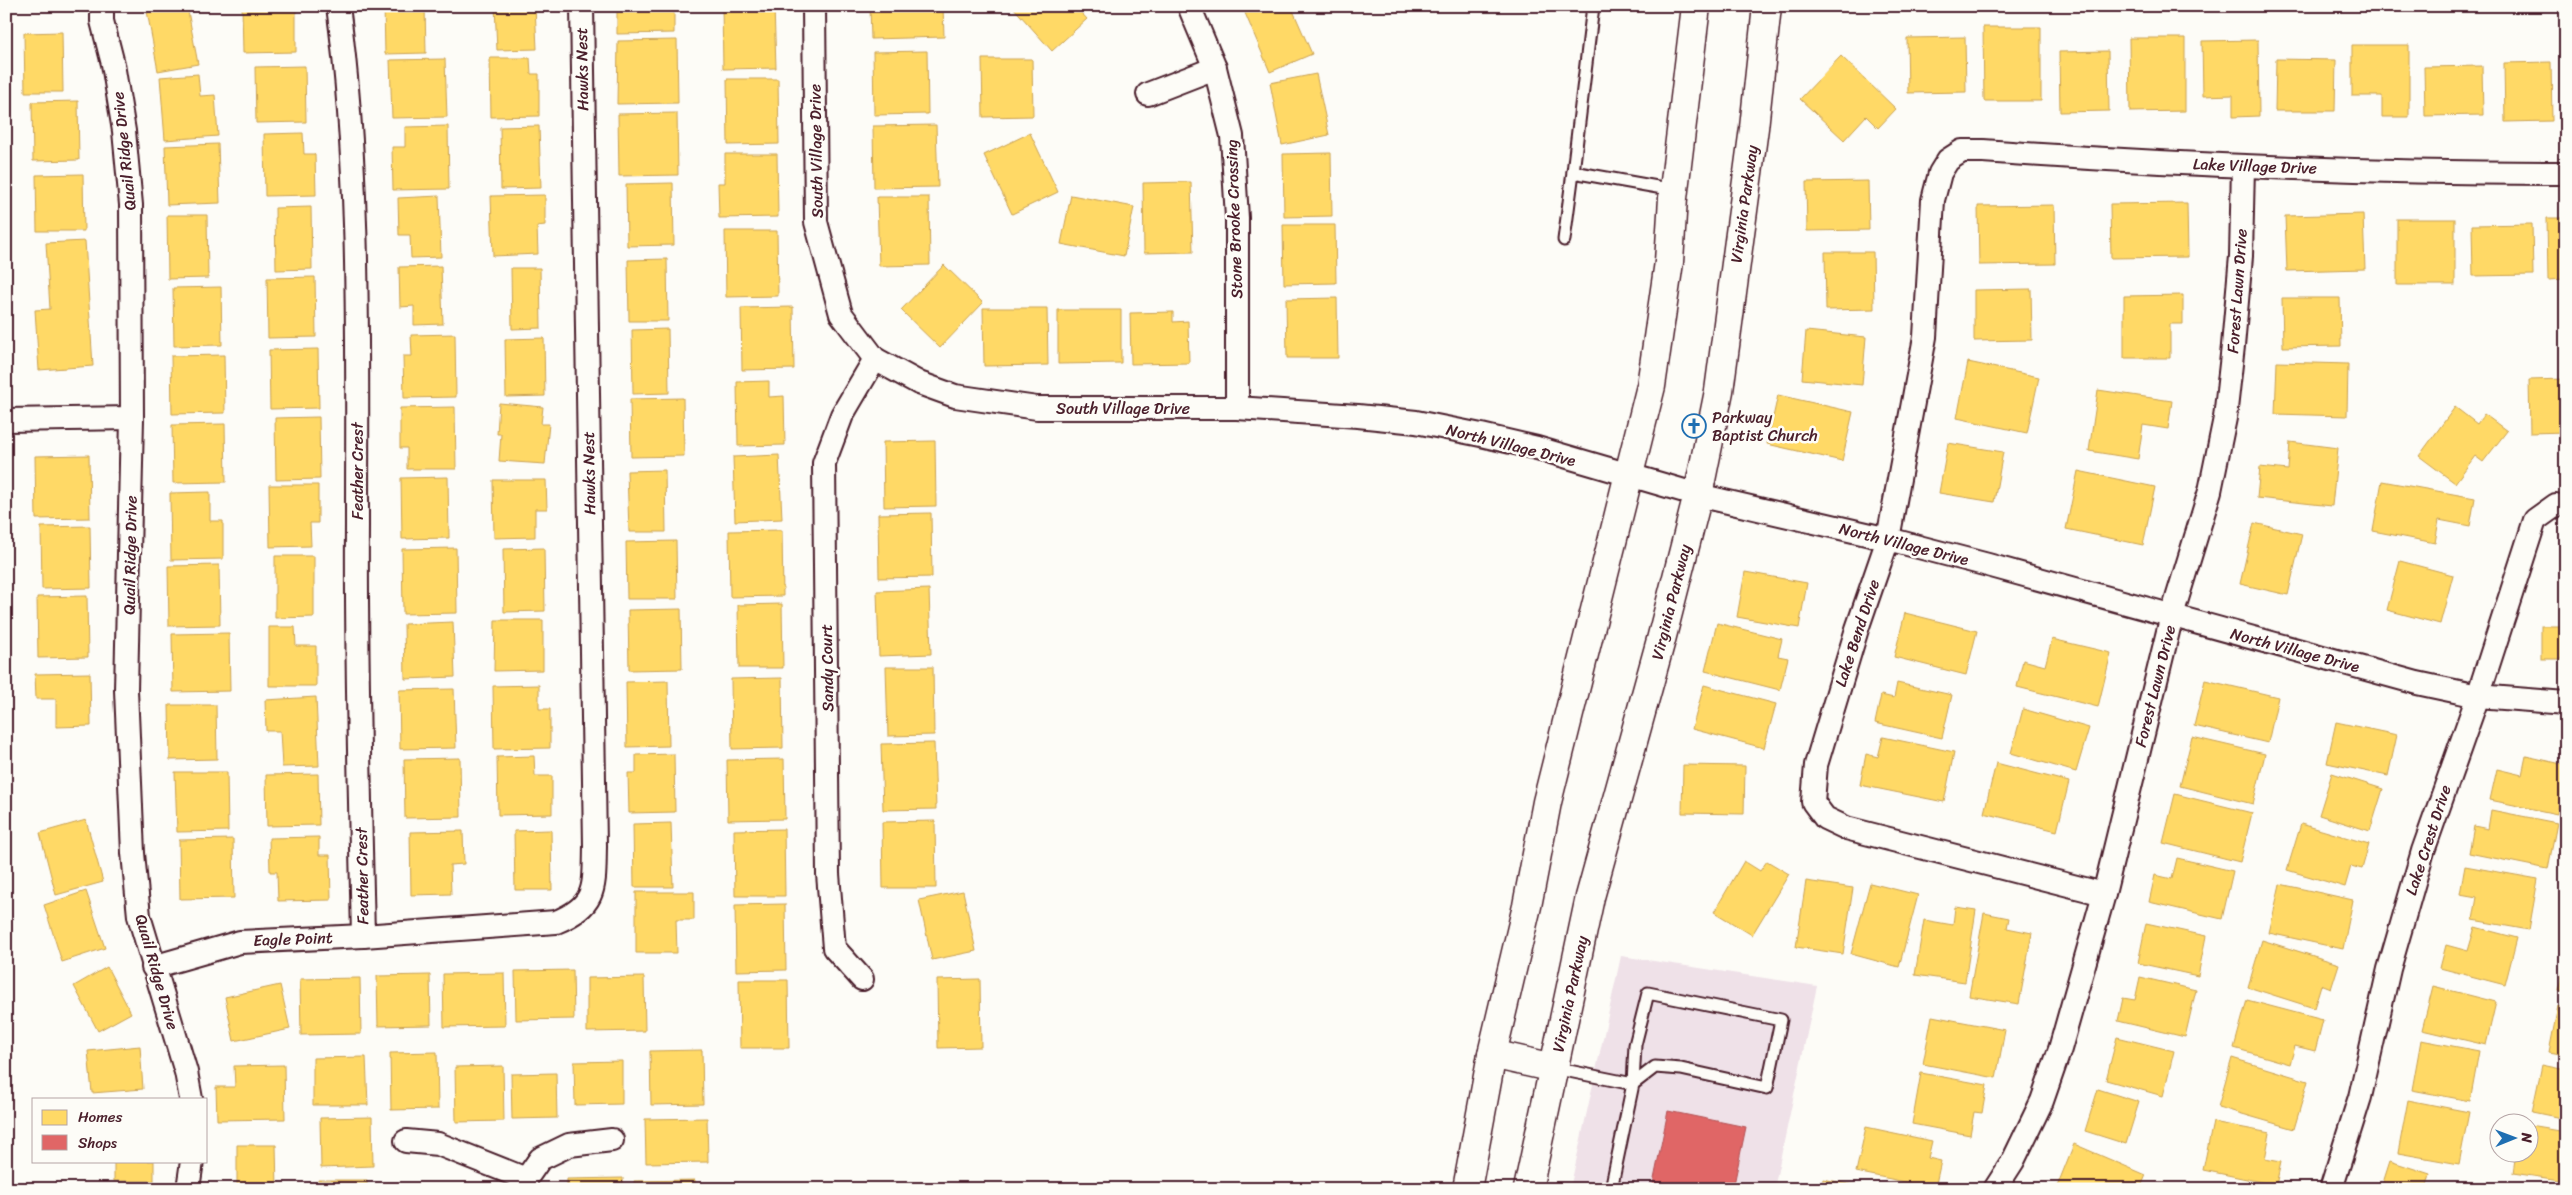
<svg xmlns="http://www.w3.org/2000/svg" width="2572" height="1195" viewBox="0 0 2572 1195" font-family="Sriracha,sans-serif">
	<rect width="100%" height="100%" fill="#fdfcf7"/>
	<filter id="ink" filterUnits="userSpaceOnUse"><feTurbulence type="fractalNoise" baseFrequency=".02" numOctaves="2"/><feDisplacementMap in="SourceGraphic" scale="10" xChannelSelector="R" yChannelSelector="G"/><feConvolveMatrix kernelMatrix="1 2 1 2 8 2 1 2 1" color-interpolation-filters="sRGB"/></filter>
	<g filter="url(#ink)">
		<polygon fill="#efe1e8" points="1621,956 1817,986 1774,1189 1570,1189"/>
		<g fill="#ffd966" stroke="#c9a154">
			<polygon points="170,6 187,6 198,64 158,71 147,11"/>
			<polygon points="242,6 296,6 296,52 243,53"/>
			<polygon points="384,6 425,6 426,53 385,54"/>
			<polygon points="495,6 535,6 537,49 497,50"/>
			<polygon points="617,6 674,6 674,33 617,34"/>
			<polygon points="722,6 774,6 776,68 723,69"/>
			<polygon points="870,6 943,6 944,37 871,39"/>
			<polygon points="1012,6 1075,6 1087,19 1052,51"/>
			<polygon points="1261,6 1291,6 1312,54 1270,72 1245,13"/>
			<polygon points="1983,27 2041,27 2041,101 1984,101"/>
			<polygon points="62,32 63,92 25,92 24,33"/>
			<polygon points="1965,37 1966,92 1908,93 1907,38"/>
			<polygon points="2129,38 2185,38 2185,111 2130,112"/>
			<polygon points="677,40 678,103 617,104 618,41"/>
			<polygon points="2258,40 2259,116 2233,117 2233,95 2203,96 2202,41"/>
			<polygon points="2352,45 2409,45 2409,117 2382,117 2382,96 2352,96"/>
			<polygon points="927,51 928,114 874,115 873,52"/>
			<polygon points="2108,51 2109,111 2060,112 2059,52"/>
			<polygon points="1841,56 1896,109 1878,128 1866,116 1844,140 1800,99"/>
			<polygon points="490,58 530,58 531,74 539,74 539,116 491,117"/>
			<polygon points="445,59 447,117 392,118 390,60"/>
			<polygon points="982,59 1032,59 1033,116 983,117"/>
			<polygon points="2276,59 2336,60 2335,111 2275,111"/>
			<polygon points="2551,62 2552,121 2505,122 2504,63"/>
			<polygon points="305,66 306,122 256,123 255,67"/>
			<polygon points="2482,66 2483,115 2425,116 2424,67"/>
			<polygon points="198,74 200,96 215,95 218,136 165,140 160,77"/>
			<polygon points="1316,74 1329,135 1282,145 1270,83"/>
			<polygon points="727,79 778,79 779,144 728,145"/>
			<polygon points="78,101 79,160 33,161 32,102"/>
			<polygon points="677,113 678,175 619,176 618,114"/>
			<polygon points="936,125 938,187 874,188 873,126"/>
			<polygon points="448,126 449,189 393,190 392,147 405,147 405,127"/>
			<polygon points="539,126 541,188 501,189 500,127"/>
			<polygon points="303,133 304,154 315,154 316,195 265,196 264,134"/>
			<polygon points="1030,133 1058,192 1012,214 984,155"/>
			<polygon points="218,144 220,203 167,205 165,146"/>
			<polygon points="1331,153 1332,216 1284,217 1283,154"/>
			<polygon points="725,154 777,154 778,217 719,218 718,183 725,183"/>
			<polygon points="83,174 84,231 37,231 36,175"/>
			<polygon points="1868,181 1869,230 1807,231 1806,182"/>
			<polygon points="1191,182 1193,252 1144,253 1143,183"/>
			<polygon points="673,183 674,245 627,246 626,184"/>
			<polygon points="545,195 545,225 537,226 538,254 493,256 491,196"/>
			<polygon points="1071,195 1134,207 1124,256 1061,244"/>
			<polygon points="439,196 441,257 411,258 410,235 399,235 398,198"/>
			<polygon points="877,197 929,197 930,265 879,266"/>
			<polygon points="2187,203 2188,257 2111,258 2110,204"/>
			<polygon points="2054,205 2055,264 1979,265 1978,206"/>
			<polygon points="311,207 312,269 276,270 275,208"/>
			<polygon points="2363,214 2365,269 2287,271 2285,216"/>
			<polygon points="167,215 207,215 208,278 168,279"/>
			<polygon points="2547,218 2566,218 2566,279 2548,280"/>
			<rect x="2397" y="219" width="58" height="66"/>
			<polygon points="2532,224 2533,275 2473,276 2472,225"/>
			<polygon points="1283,225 1335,225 1336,283 1284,284"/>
			<polygon points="725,231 777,231 778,296 726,297"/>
			<polygon points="85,241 93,366 39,370 35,310 50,309 46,243"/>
			<polygon points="1825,252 1873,252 1874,309 1826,310"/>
			<polygon points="667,259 668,321 629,321 628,260"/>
			<polygon points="944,265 983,303 940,348 901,310"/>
			<polygon points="441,266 443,324 414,325 414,306 400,307 399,267"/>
			<polygon points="511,268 540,268 541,328 512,329"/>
			<polygon points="315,277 316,337 268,338 267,278"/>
			<polygon points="221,287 222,345 174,346 173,288"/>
			<polygon points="2031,289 2032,340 1974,341 1974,290"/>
			<polygon points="2183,295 2183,324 2170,324 2170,358 2124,358 2124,296"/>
			<polygon points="1337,298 1338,358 1287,358 1286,299"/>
			<polygon points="2282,298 2340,298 2341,346 2283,347"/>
			<polygon points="793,307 794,369 742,370 741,308"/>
			<polygon points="983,308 1047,308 1048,365 984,366"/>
			<polygon points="1058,310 1121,310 1121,363 1058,364"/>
			<polygon points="1173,312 1173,322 1188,321 1189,363 1131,364 1130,313"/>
			<polygon points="668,329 669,393 633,394 632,330"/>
			<polygon points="1806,331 1866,337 1862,385 1802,379"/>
			<polygon points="455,334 456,397 404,398 403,356 412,356 411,335"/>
			<polygon points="544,338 545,396 506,397 505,339"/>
			<polygon points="318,349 319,408 270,409 269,350"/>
			<polygon points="224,355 225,413 172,414 171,356"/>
			<polygon points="1968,362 2039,377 2027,433 1957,418"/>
			<polygon points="2277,362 2348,364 2347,416 2275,414"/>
			<polygon points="2566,379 2566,432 2530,433 2529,380"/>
			<polygon points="769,381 769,397 784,396 785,445 738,446 737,382"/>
			<polygon points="2098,390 2172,401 2168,429 2143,425 2138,459 2089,451"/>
			<polygon points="1778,395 1853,412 1842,461 1767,444"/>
			<polygon points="683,398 684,456 631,457 630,399"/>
			<polygon points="499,403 543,407 541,424 549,424 545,464 499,461 501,434 497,434"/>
			<polygon points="455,407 456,469 407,469 407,448 400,448 400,408"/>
			<polygon points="2455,407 2477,424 2484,414 2507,431 2483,462 2475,456 2455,483 2419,456"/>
			<polygon points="319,417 320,479 276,480 275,418"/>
			<polygon points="225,424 226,482 173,483 172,425"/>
			<polygon points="935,441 936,506 884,507 883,442"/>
			<polygon points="2290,442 2338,448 2332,506 2257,498 2260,467 2288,470"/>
			<polygon points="1948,443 2003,452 1994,502 1939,493"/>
			<polygon points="89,455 90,518 36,519 35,456"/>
			<polygon points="779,455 782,519 735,521 733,457"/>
			<polygon points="665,470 666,532 629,532 627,471"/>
			<polygon points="2078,471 2155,487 2143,545 2066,529"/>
			<polygon points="448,477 449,538 402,539 401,478"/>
			<polygon points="493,480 546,480 547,509 535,509 535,537 494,538"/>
			<polygon points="2382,481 2475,498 2470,526 2439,520 2435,543 2373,531"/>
			<polygon points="269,485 318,485 318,523 310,523 311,546 270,547"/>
			<polygon points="210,492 210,521 223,521 223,559 171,560 170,493"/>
			<polygon points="931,513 932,577 879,578 878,514"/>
			<polygon points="2254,523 2302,534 2288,595 2240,584"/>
			<polygon points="90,526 91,588 42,589 41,527"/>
			<polygon points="782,530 783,596 730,597 729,531"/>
			<polygon points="676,541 677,599 627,599 626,542"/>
			<polygon points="456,548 457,613 403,614 402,549"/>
			<polygon points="544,548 545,611 504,612 503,549"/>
			<polygon points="275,556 314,556 314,617 275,618"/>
			<polygon points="2400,561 2453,575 2440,624 2387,610"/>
			<polygon points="219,565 220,625 169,626 168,566"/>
			<polygon points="1745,572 1807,583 1799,628 1737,617"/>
			<polygon points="929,589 931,654 879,656 877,591"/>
			<polygon points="87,596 88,657 38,658 37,597"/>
			<polygon points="782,604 783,668 739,668 738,605"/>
			<polygon points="681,609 682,669 629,670 628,610"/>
			<polygon points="1905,613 1977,631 1966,675 1894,657"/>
			<polygon points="495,620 543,620 543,670 494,671"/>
			<polygon points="453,622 455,677 405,679 404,624"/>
			<polygon points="1717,623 1782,639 1778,656 1788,658 1780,690 1705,671"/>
			<rect x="2541" y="626" width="25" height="33"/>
			<polygon points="269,627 295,627 296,646 316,646 316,686 269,686"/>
			<polygon points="229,633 230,691 173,692 172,634"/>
			<polygon points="2052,639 2111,653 2098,707 2017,687 2023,660 2045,666"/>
			<polygon points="886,667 933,667 934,735 888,736"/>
			<polygon points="90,673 91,726 56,727 56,699 36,699 35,674"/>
			<polygon points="782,678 783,748 732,749 731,679"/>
			<polygon points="2205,680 2278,697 2268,743 2194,726"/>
			<polygon points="668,681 669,746 627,747 626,682"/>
			<polygon points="1897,683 1952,695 1942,738 1875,723 1881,695 1894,698"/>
			<polygon points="539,685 539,709 550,709 550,748 494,749 493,686"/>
			<polygon points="1704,685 1776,704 1764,748 1692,729"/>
			<polygon points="454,689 456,748 400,749 399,690"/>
			<polygon points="316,697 319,766 282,767 280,731 266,731 265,700"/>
			<polygon points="169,705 216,705 217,759 170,760"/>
			<polygon points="2023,709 2089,728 2076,772 2011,753"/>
			<polygon points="2336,722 2397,735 2388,776 2327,763"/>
			<polygon points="1883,737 1954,752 1944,802 1860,785 1866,754 1878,757"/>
			<polygon points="2192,737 2265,754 2253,804 2180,786"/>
			<polygon points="934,743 936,809 883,810 881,744"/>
			<polygon points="674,754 675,812 629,813 628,773 636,773 636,755"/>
			<polygon points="534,756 535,776 552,776 552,814 498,815 497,757"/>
			<polygon points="2526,756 2566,765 2557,814 2490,800 2497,769 2522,775"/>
			<polygon points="460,758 461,817 405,818 404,759"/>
			<polygon points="784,759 785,819 728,820 727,760"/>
			<polygon points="1996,763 2069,782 2057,831 1984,813"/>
			<polygon points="1683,765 1745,766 1744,814 1682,813"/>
			<polygon points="175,772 227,772 228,831 177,832"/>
			<polygon points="2332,773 2383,789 2370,831 2319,815"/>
			<polygon points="318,774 319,825 267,826 266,775"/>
			<polygon points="2175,794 2252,813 2240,862 2163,843"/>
			<polygon points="2491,810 2557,823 2548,869 2469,853 2474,826 2488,829"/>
			<polygon points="86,820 103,882 56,895 40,833"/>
			<polygon points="935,821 936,888 883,888 882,822"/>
			<polygon points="671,823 673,887 634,887 633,824"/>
			<polygon points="2301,824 2369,844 2362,869 2351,866 2345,887 2287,870"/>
			<polygon points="784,829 785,896 735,896 734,830"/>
			<polygon points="551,830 552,890 515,890 514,831"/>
			<polygon points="463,831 464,864 450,865 451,894 411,895 410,832"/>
			<polygon points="319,837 319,855 330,855 331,900 278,901 277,872 270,872 269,838"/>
			<polygon points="233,839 234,898 180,899 179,840"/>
			<polygon points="2177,858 2233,871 2222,919 2149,902 2155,875 2172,879"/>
			<polygon points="1744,861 1760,871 1767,861 1789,874 1752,935 1714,912"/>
			<polygon points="2465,866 2538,879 2529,930 2473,920 2477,897 2460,894"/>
			<polygon points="1806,881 1853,888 1843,954 1796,947"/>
			<polygon points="1870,883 1918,895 1899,967 1851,954"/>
			<polygon points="2280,884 2353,900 2343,949 2269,933"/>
			<polygon points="86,891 105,948 62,962 44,905"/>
			<polygon points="963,891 976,951 932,960 919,900"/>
			<polygon points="636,892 694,892 694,920 676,920 677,953 636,953"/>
			<polygon points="785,904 786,970 736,971 735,905"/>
			<polygon points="1955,907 1976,910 1965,982 1915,975 1924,920 1953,925"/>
			<polygon points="1984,913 2009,918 2007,928 2032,933 2019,1004 1969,996"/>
			<polygon points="2146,923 2206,936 2198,976 2138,963"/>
			<polygon points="2475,927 2517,938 2505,985 2440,968 2446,945 2468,951"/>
			<polygon points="2262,940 2339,964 2331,989 2321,985 2314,1008 2248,987"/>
			<polygon points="2566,960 2566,993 2558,991"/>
			<polygon points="107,967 131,1013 98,1031 74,986"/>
			<polygon points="573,970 574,1019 516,1020 515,971"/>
			<polygon points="504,973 505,1026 444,1027 443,974"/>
			<polygon points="430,975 431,1025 378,1026 377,976"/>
			<polygon points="644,977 645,1031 587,1032 587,978"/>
			<polygon points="2140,977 2196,990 2185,1037 2118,1021 2123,998 2135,1000"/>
			<polygon points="360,978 361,1034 301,1035 300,979"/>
			<polygon points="980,979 981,1047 938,1048 937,980"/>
			<polygon points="739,980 788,980 789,1048 740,1048"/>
			<polygon points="280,985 290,1029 234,1041 225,997"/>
			<polygon points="2433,986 2496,1002 2486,1045 2422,1030"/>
			<polygon points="2247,1000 2323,1020 2315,1051 2295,1046 2290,1064 2234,1048"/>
			<polygon points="2558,1006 2566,1008 2566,1055 2549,1052"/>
			<polygon points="1932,1016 2005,1030 1996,1078 1923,1064"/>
			<polygon points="2117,1037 2174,1051 2163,1096 2106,1080"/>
			<polygon points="2421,1040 2479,1051 2470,1101 2412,1090"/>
			<polygon points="140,1046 143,1089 92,1093 88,1051"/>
			<polygon points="702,1050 703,1104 651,1105 650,1051"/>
			<polygon points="437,1052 438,1109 391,1110 390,1053"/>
			<polygon points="366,1057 368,1105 313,1105 313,1058"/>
			<polygon points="2232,1058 2308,1081 2294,1129 2218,1107"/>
			<polygon points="622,1061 622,1104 575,1105 574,1062"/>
			<polygon points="284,1065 285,1119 217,1120 216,1087 235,1087 234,1066"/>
			<polygon points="2542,1065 2566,1070 2566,1119 2532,1112"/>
			<polygon points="503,1066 504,1121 456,1122 455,1067"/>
			<polygon points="556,1073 557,1118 512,1119 511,1074"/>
			<polygon points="1921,1073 1987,1085 1982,1113 1974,1112 1970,1135 1912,1124"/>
			<polygon points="2098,1089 2139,1102 2126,1144 2085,1131"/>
			<polygon points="2408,1100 2469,1112 2459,1164 2398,1153"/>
			<polygon points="372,1117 373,1166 321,1168 320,1118"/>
			<polygon points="707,1118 708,1162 646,1163 645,1119"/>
			<polygon points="2213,1122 2270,1133 2265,1159 2281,1162 2276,1185 2203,1170"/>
			<polygon points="2530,1126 2566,1132 2566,1181 2513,1173 2516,1152 2530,1152"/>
			<polygon points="1866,1127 1932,1141 1928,1158 1941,1161 1935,1188 1856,1172"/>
			<polygon points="2074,1144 2146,1175 2140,1189 2056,1189"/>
			<polygon points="237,1145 276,1145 277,1189 237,1189"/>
			<rect x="114" y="1161" width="40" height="20"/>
			<polygon points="2390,1161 2430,1174 2426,1189 2381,1189"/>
			<polygon points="623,1178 623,1189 567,1189 567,1179"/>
			<polygon points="1823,1179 1873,1189 1821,1189"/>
			<polygon points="318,1180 367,1180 367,1189 319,1189"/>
			<polygon points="695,1180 695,1189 634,1189 634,1181"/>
		</g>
		<polygon fill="#e06666" stroke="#b35154" points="1668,1111 1746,1127 1733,1189 1652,1189"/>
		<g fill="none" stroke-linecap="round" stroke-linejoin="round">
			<g stroke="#4a1f2b" stroke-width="15">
				<g id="service">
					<polyline points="1593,6 1573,172 1674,190"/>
					<polyline points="1564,240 1573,172"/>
					<polyline points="1554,1068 1633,1084"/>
					<polyline points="1611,1189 1633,1084 1635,1045 1648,993 1781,1020 1767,1088 1681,1069 1655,1067 1633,1084"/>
				</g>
			</g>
			<g stroke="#4a1f2b" stroke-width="26">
				<g id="minor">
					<polyline points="102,6 102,21 113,64 124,131 131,205 132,418 126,690 133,853 139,916 186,1072 191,1099"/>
					<path d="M338 6C361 177 357 352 357 525 356 662 360 799 363 936"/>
					<polyline points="814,6 816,222 841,314 875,359 919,383 955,396 1037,408 1237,408 1358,416 1416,422 1481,435 1537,448 1698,495 1888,539 1988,565 2417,683 2478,696 2566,703"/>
					<polyline points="1189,6 1215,68 1232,136 1237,218 1237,408"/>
					<polyline points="1148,94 1215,68"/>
					<polyline points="6,420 132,418"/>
					<path d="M2104 894 1846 828 1825 818 1813 802 1816 765 1857 629 1888 539 1925 337 1933 200 1940 173 1948 160 1962 151H1983C2177 165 2372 173 2566 173"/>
					<path d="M153 967 240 942 363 936 556 922C598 905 594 886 595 846L582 6"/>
					<polyline points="862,979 834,948 828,874 824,463 842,415 875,359"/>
					<polyline points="406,1141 438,1144 526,1179 526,1189"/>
					<polyline points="526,1179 540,1159 569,1145 612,1140"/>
					<polyline points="188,1189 192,1161"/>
					<polyline points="1995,1189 2013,1161 2042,1101 2060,1049 2104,894 2172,615 2210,491 2225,418 2233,346 2241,256 2243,166"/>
					<polyline points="2331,1189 2360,1097 2389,969 2423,851 2478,696 2535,520 2556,505"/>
				</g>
			</g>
			<g stroke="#4a1f2b" stroke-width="31">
				<g id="secondary">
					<polyline points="1492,1054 1554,1068"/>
					<polyline points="1467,1189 1492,1054 1527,906 1547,802 1651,386 1669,262 1673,198 1696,6"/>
					<polyline points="1528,1189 1590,897 1661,640 1698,495 1719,391 1754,128 1767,6"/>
				</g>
			</g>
			<use href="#service" stroke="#fdfcf7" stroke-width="11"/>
			<use href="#minor" stroke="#fdfcf7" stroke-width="22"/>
			<use href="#secondary" stroke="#fdfcf7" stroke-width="28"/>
		</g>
	</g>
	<defs>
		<g id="church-ring" transform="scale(1.25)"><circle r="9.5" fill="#fdfcf7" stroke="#1f6fb2" stroke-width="1.5"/><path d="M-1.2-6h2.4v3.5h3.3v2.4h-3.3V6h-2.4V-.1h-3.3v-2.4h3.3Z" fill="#1f6fb2"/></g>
	</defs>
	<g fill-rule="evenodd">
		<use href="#church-ring" x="1694" y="426"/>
	</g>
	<g text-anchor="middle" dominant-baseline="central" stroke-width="5" stroke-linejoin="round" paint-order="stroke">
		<g font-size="16" fill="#4a1f2b" stroke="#fdfcf7">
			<text transform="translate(582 69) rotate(-91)">Hawks Nest</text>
			<text transform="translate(124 151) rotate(-96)">Quail Ridge Drive</text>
			<text transform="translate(816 151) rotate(-91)">South Village Drive</text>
			<text transform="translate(2255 166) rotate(2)">Lake Village Drive</text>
			<text transform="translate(1744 204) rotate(-82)">Virginia Parkway</text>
			<text transform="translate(1234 219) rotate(-92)">Stone Brooke Crossing</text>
			<text transform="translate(2237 291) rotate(-86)">Forest Lawn Drive</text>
			<text x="1123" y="408">South Village Drive</text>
			<text transform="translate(1511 445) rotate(14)">North Village Drive</text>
			<text transform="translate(357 471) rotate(-90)">Feather Crest</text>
			<text transform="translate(589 473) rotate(-91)">Hawks Nest</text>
			<text transform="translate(1904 544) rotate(14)">North Village Drive</text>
			<text transform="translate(130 555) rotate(-89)">Quail Ridge Drive</text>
			<text transform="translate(1671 602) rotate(-76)">Virginia Parkway</text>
			<text transform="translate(1857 633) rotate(-72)">Lake Bend Drive</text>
			<text transform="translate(2295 650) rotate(15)">North Village Drive</text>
			<text transform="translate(827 668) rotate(-91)">Sandy Court</text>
			<text transform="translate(2155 686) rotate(-76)">Forest Lawn Drive</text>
			<text transform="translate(2428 840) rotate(-72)">Lake Crest Drive</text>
			<text transform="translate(362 876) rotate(-91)">Feather Crest</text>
			<text transform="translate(293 939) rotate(-2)">Eagle Point</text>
			<text transform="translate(157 972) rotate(74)">Quail Ridge Drive</text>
			<text transform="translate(1570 994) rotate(-78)">Virginia Parkway</text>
		</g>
		<g font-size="16" fill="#4a1f2b" stroke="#fdfcf7" text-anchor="start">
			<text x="1712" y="417">Parkway<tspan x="1712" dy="18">Baptist Church</tspan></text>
		</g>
	</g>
	<rect width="2572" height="1195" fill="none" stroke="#fdfcf7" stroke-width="25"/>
	<rect x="12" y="12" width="2547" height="1170" fill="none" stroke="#4a1f2b" stroke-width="2" filter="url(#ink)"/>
	<rect x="32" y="1098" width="175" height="65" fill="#fdfcf7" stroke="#b5a4a5"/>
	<rect x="42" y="1110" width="25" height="15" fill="#ffd966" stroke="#b5a4a5"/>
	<text x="78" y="1122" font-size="15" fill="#4a1f2b">Homes</text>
	<rect x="42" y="1135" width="25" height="15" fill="#e06666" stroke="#b5a4a5"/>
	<text x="78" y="1148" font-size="15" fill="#4a1f2b">Shops</text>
	<g transform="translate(2514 1138) rotate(89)"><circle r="24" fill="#fdfcf7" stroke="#b5a4a5"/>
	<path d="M0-4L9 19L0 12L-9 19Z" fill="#1f6fb2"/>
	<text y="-8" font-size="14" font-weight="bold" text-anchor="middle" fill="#4a1f2b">N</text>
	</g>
</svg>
